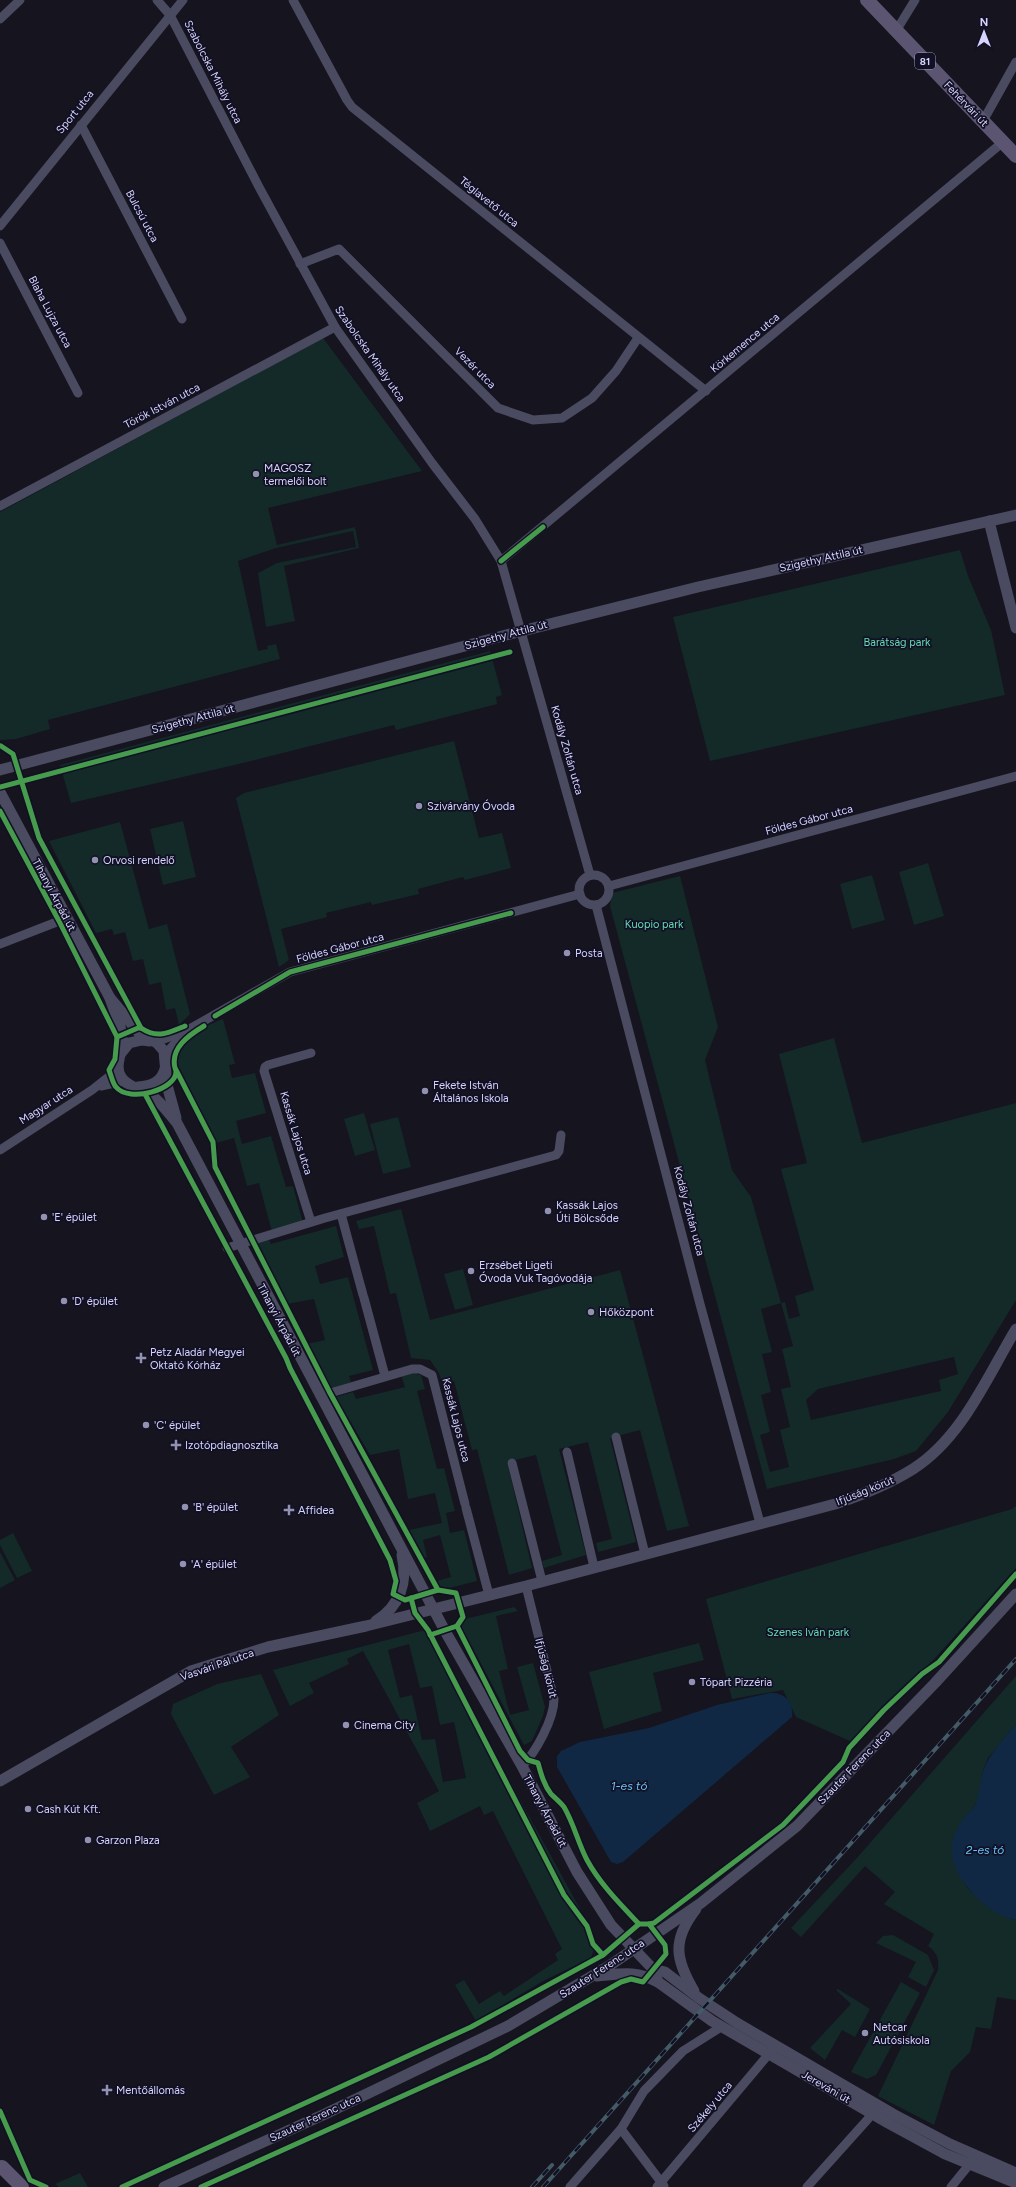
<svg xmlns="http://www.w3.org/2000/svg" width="1016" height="2187" viewBox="0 0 1016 2187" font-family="Figtree,sans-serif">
	<rect width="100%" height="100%" fill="#15141f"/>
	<g fill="#132a29" fill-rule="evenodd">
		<polygon points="323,338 422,471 268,508 277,545 355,527 359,548 284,566 295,621 266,627 258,573 277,563 356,547 353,531 276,548 238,561 258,651 268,649 267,646 276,644 280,659 48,720 50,729 16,739 0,740 0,512"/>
		<polygon points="960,550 968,576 991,630 1005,695 710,761 673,617"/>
		<polygon points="490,651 502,695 496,697 497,704 396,730 394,725 247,762 71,803 60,765"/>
		<polygon points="454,741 479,838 502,833 511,868 465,880 463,877 418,889 419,894 372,905 371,902 326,913 327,917 281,929 289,960 279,967 236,798 244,793"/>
		<polygon points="183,821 196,877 163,885 150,829"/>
		<polygon points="120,822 149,929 167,924 190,1014 179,1025 175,1008 166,1010 161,982 149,985 143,959 133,961 125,932 114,935 112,929 96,933 49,841"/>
		<polygon points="928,863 944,916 914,925 899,872"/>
		<polygon points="872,875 885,920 852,929 840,884"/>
		<path d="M680 876 718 1027 705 1060 732 1170 751 1197 781 1303 785 1302 789 1319 800 1316 795 1296 814 1290 781 1169 807 1163 779 1054 834 1038 862 1143 1016 1103V1300L948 1412 916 1451 894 1459 767 1489 610 906 612 893ZM781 1303 793 1346 782 1349 791 1387 781 1389 790 1427 780 1430 789 1467 770 1472 760 1435 770 1432 761 1395 771 1392 762 1354 772 1352 761 1309ZM954 1357 958 1374 939 1380 941 1391 811 1420 806 1400 818 1389Z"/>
		<path d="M223 1019 235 1064 229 1065 232 1078 255 1073 266 1113 236 1121 242 1144 271 1136 286 1187 293 1186 303 1223 272 1232 259 1183 247 1186 234 1138 216 1143 175 1059C180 1037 205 1026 223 1019Z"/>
		<polygon points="364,1113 375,1150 355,1156 344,1119"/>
		<polygon points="398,1117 411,1167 383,1174 370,1124"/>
		<polygon points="401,1209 430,1320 620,1270 689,1526 667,1531 640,1430 610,1438 636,1542 598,1552 596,1543 612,1539 588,1442 559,1449 586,1555 544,1568 542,1561 562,1555 536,1455 507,1462 532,1568 509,1575 477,1449 472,1450 454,1381 442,1383 439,1373 430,1360 411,1358 396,1293 390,1294 374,1226 359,1229 356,1221"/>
		<polygon points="336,1226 344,1257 315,1266 320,1284 348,1277 373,1370 349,1376 351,1382 330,1389 307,1344 325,1340 314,1299 287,1304 255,1242 268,1238 271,1244"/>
		<polygon points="463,1269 473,1305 455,1310 444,1274"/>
		<polygon points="411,1373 421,1375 425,1389 417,1391 437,1469 444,1468 455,1511 446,1513 450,1533 464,1530 477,1581 445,1589 440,1588 437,1581 451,1577 440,1535 423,1540 427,1557 423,1558 409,1530 442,1523 435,1493 408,1499 399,1449 370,1455 336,1397 353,1392 356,1399 405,1387 401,1375"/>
		<polygon points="1016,1506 1016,1568 936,1657 852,1742 796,1717 783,1690 732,1699 706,1599 1012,1509"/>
		<polygon points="13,1533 32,1571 17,1578 0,1545 0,1540"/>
		<polygon points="0,1552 15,1580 0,1588"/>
		<polygon points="514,1607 518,1611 496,1616 508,1669 499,1671 510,1715 529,1710 517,1667 533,1663 545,1707 543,1716 532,1741 524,1745 461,1626 465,1619"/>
		<path d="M425 1630 429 1640C485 1736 539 1833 592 1931L594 1949 591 1958 543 1981 476 2021 455 1985 464 1980 479 2004 500 1991 504 1996 558 1960 555 1954 562 1949 493 1811 484 1815 480 1806 430 1831 417 1803 439 1791 363 1651 347 1659 349 1664 309 1683 314 1693 290 1706 273 1670ZM409 1644 420 1688 432 1686 440 1725 454 1722 466 1778 443 1782 435 1739 422 1740 412 1695 400 1698 388 1650Z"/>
		<polygon points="699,1643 704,1660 653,1673 662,1711 604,1729 589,1672"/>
		<polygon points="261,1674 279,1715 231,1747 250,1777 214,1795 171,1714 173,1704 217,1684"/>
		<path d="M1016 1676V1724L988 1758 983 1771 979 1796 973 1809 965 1816 952 1844 954 1861 966 1886 972 1893 1011 1919 1016 1920V2000L997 1997 991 2029 976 2027 970 2052 951 2071 934 2125 878 2096 938 1970C939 1959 938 1954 928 1946L934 1934 884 1904 895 1892 865 1866 801 1937 791 1928 856 1859Z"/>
		<polygon points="893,1935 928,1955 934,1970 926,1987 908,1977 916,1962 876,1943 883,1936"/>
		<polygon points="901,1982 920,1993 881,2066 876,2075 867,2079 851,2072"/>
		<polygon points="838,1989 870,2009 855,2037 842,2030 825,2060 810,2048 851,2004 836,1990"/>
		<polygon points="80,2173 88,2187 59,2187 55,2184"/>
	</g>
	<g fill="#102843">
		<path d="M770 1693C785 1692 794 1702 792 1717L623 1862 617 1864 611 1862 557 1767V1756L561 1751 580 1742 649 1728 717 1705Z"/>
		<path d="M1016 1724V1920C987 1916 946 1874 952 1843 954 1835 960 1822 965 1816 968 1812 972 1811 974 1807 981 1793 979 1782 984 1769 990 1752 1005 1738 1016 1724Z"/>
	</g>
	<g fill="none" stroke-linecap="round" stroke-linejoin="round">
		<g stroke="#4a4a60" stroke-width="9">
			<polyline points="157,0 170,15 259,187 335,327 432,463 475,519 501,561 590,875"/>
			<polyline points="293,0 347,100 352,107 706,391"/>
			<polyline points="0,19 20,0"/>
			<polyline points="896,31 915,0"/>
			<polyline points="983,121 1016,62"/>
			<polyline points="81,125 182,319"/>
			<polyline points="0,226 183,0"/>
			<polyline points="0,243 78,393"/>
			<polyline points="300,264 339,249 498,408 533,420 562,418 592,398 616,371 638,338"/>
			<polyline points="0,506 335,327"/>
			<polyline points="501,561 1003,142"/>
			<circle cx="594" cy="890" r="15"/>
			<polyline points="609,886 1016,776"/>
			<polyline points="596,905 700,1304 760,1523"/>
			<polyline points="0,944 67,918"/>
			<polyline points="151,1041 161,1040 186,1031 290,972 580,894"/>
			<polyline points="311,1053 268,1065 265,1067 264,1071 311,1222"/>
			<polyline points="166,1060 169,1050 185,1032"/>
			<polyline points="101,1086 124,1081"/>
			<polyline points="0,1150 92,1090 111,1075 118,1066"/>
			<polyline points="341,1214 363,1295"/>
			<polyline points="227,1248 325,1218 556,1155 559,1151 561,1135"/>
			<polyline points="364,1298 385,1376"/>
			<polyline points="320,1396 412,1369 420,1369 432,1375 465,1504"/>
			<polyline points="616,1437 645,1554"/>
			<polyline points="567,1452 594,1567"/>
			<polyline points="512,1463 542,1581"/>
			<polyline points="466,1508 489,1595"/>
			<path d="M522 1766C536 1752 554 1719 554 1699L526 1586"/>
			<polyline points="621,2129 664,2186"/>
			<polyline points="570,2187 621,2129 644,2091 683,2051 721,2027"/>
			<polyline points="657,2187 773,2049"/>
			<polyline points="807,2187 868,2119 875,2108"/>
			<polyline points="951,2187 973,2160"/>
		</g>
		<g stroke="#4a4a60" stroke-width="11">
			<polyline points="989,521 1016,628"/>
			<polyline points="0,770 506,635 698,587 1016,515"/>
			<polyline points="0,792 110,998 140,1034 157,1043 164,1051 167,1085 176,1118"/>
			<path d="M110 998C114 1011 123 1028 122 1042 122 1054 114 1066 121 1077 127 1087 143 1090 152 1096 162 1103 169 1114 177 1123L445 1631 522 1766 577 1872 611 1925 653 1969 665 1972 699 1998 737 2023 893 2114 950 2144 1016 2173"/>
			<polyline points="121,1053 129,1043 142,1040 150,1041"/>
			<path d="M138 1087C151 1086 161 1083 165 1069"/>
			<path d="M376 1621C400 1606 408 1582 402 1555"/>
			<path d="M0 1781 191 1671 268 1647 366 1626 526 1586 835 1504C862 1495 889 1484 913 1469 962 1438 987 1377 1016 1329"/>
			<polyline points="653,1969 658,1982 712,2021 888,2123 945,2154 1016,2183"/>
			<path d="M597 1976C621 1974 635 1970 658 1982"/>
			<path d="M694 1991C675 1959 672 1940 696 1909"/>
			<polyline points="164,2187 325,2114 508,2026 609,1966 701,1903 797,1826 935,1683 1016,1594"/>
		</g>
		<g stroke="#5c5571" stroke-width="14">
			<polyline points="867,0 1016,156"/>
			<polyline points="2,2167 22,2187"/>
		</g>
		<g stroke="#435a67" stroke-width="4">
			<g id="rail">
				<polyline points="532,2187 552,2165"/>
				<polyline points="543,2187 1016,1659"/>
			</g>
		</g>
		<use href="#rail" stroke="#111024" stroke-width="2.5" stroke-dasharray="8" stroke-linecap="butt"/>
		<g stroke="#111024" stroke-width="8">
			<g id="cycleway">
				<polyline points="501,561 543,527"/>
				<polyline points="1,746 13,754 39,838 141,1028"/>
				<polyline points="0,787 510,652"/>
				<polyline points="0,811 59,921 117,1037"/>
				<polyline points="215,1016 290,972 511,913"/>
				<path d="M204 1026C189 1035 170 1048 175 1068L213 1142 215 1167 330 1393 438 1590 456 1593 463 1617 457 1626 430 1635"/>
				<path d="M176 1071C177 1090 129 1103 116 1087 113 1084 111 1075 109 1070L115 1059 117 1037 138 1028H141C157 1039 168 1033 185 1026"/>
				<polyline points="145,1094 286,1358 290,1368 390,1560 396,1581 393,1594 405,1600 438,1590"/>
				<polyline points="411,1598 415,1613 428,1630 564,1895 587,1926 593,1944 603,1955"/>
				<path d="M457 1626 520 1751 528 1760 538 1763C541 1774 544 1785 551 1794 555 1798 560 1802 564 1807 574 1824 578 1843 587 1860 600 1884 621 1905 639 1924"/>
				<polyline points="649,1924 654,1923 783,1825 843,1762 849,1748 884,1710 922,1674 939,1662 1016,1574"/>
				<polyline points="0,2111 30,2180 46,2187"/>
				<polyline points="122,2187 471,2027 603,1955 639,1924 649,1924 665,1945 666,1954 643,1982 631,1979 621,1982 489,2057 201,2187"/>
			</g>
		</g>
		<use href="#cycleway" stroke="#469c4c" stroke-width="5"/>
	</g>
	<g fill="#9291af" stroke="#111024" stroke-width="1.5">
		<circle cx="256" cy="474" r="4"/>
		<circle cx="419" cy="806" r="4"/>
		<circle cx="95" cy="860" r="4"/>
		<circle cx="567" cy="953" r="4"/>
		<circle cx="425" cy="1091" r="4"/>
		<circle cx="548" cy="1211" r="4"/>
		<circle cx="44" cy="1217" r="4"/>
		<circle cx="471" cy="1271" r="4"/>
		<circle cx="64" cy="1301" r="4"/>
		<circle cx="591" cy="1312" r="4"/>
		<path d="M139 1352h4v4h4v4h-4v4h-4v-4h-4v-4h4z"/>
		<circle cx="146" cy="1425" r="4"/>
		<path d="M174 1439h4v4h4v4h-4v4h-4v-4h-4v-4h4z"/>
		<circle cx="185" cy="1507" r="4"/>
		<path d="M287 1504h4v4h4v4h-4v4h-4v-4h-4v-4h4z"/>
		<circle cx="183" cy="1564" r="4"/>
		<circle cx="692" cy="1682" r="4"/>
		<circle cx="346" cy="1725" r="4"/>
		<circle cx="28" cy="1809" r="4"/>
		<circle cx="88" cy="1840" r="4"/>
		<circle cx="865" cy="2033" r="4"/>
		<path d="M105 2084h4v4h4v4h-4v4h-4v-4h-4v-4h4z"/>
	</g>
	<g text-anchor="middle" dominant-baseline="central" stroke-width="3.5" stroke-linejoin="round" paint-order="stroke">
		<rect fill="#111024" stroke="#9b99bc" stroke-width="1" x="915" y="53" width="20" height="16" rx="3"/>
		<g font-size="10" font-weight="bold" fill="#d6d4fd">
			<text x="925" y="61">81</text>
		</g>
		<g font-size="11" fill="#d6d4fd" stroke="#111024">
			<text transform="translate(213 72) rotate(63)">Szabolcska Mihály utca</text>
			<text transform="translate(966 104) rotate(46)">Fehérvári út</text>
			<text transform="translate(75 112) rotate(-51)">Sport utca</text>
			<text transform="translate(489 202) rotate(39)">Téglavető utca</text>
			<text transform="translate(142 216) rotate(62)">Bulcsú utca</text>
			<text transform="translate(50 312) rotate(62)">Blaha Lujza utca</text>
			<text transform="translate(745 343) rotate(-40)">Körkemence utca</text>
			<text transform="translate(370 354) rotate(55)">Szabolcska Mihály utca</text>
			<text transform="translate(475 368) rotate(45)">Vezér utca</text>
			<text transform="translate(162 406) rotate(-28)">Török István utca</text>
			<text transform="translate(821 559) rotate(-13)">Szigethy Attila út</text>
			<text transform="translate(506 635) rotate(-15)">Szigethy Attila út</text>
			<text transform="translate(193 719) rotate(-15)">Szigethy Attila út</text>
			<text transform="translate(567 750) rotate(74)">Kodály Zoltán utca</text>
			<text transform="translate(809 820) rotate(-15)">Földes Gábor utca</text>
			<text transform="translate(54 895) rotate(62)">Tihanyi Árpád út</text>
			<text transform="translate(340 948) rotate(-15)">Földes Gábor utca</text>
			<text transform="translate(46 1105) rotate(-33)">Magyar utca</text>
			<text transform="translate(296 1133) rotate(73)">Kassák Lajos utca</text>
			<text transform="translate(689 1211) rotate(75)">Kodály Zoltán utca</text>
			<text transform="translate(279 1320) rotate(62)">Tihanyi Árpád út</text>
			<text transform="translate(456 1420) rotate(76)">Kassák Lajos utca</text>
			<text transform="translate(865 1491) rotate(-22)">Ifjúság körút</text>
			<text transform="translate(217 1665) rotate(-19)">Vasvári Pál utca</text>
			<text transform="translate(546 1668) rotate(76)">Ifjúság körút</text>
			<text transform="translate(854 1767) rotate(-46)">Szauter Ferenc utca</text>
			<text transform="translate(545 1811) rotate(62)">Tihanyi Árpád út</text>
			<text transform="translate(602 1969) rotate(-33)">Szauter Ferenc utca</text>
			<text transform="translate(826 2087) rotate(30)">Jereváni út</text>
			<text transform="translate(710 2107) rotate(-50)">Székely utca</text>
			<text transform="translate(315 2118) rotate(-25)">Szauter Ferenc utca</text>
		</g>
		<g font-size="11" fill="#d6d4fd" stroke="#111024" text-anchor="start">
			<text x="264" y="468">MAGOSZ<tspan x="264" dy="13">termelői bolt</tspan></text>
			<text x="427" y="806">Szivárvány Óvoda</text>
			<text x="103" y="860">Orvosi rendelő</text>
			<text x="575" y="953">Posta</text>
			<text x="433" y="1085">Fekete István<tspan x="433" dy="13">Általános Iskola</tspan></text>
			<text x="556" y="1205">Kassák Lajos<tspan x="556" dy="13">Úti Bölcsőde</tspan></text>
			<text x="52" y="1217">'E' épület</text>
			<text x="479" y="1265">Erzsébet Ligeti<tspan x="479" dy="13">Óvoda Vuk Tagóvodája</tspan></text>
			<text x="72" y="1301">'D' épület</text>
			<text x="599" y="1312">Hőközpont</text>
			<text x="150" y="1352">Petz Aladár Megyei<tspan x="150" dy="13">Oktató Kórház</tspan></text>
			<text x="154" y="1425">'C' épület</text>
			<text x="185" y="1445">Izotópdiagnosztika</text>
			<text x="193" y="1507">'B' épület</text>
			<text x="298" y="1510">Affidea</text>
			<text x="191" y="1564">'A' épület</text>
			<text x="700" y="1682">Tópart Pizzéria</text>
			<text x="354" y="1725">Cinema City</text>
			<text x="36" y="1809">Cash Kút Kft.</text>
			<text x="96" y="1840">Garzon Plaza</text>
			<text x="873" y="2027">Netcar<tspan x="873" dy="13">Autósiskola</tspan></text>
			<text x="116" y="2090">Mentőállomás</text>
		</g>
		<g font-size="11" fill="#63dab2" stroke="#111024">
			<text x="897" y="642">Barátság park</text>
			<text x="654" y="924">Kuopio park</text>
			<text x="808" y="1632">Szenes Iván park</text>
		</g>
		<g font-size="12" font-style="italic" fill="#67c2f9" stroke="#111024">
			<text x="629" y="1786">1-es tó</text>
			<text x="985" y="1850">2-es tó</text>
		</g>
	</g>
	<g transform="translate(984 32)" stroke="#111024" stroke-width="3" paint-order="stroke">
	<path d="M0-3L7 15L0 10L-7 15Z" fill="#d6d4fd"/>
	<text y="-6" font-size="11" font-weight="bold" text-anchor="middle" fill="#d6d4fd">N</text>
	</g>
</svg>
